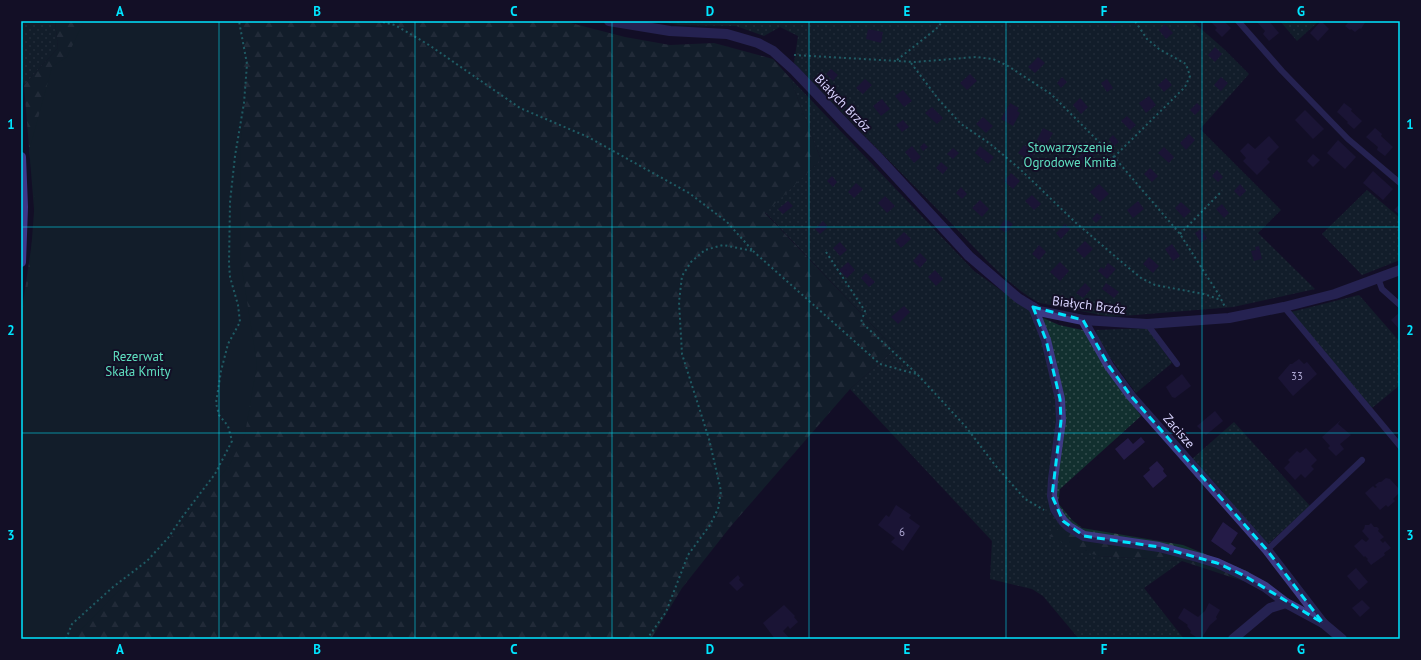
<svg xmlns="http://www.w3.org/2000/svg" width="1421" height="660" viewBox="0 0 1421 660" font-family="'PT Sans',sans-serif">
	<defs>
		<pattern id="grass-dots" width="8" height="8" patternUnits="userSpaceOnUse"><rect width="8" height="8" fill="#12302f"/><path d="M2 2h.1M6 6h.1" fill="none" stroke="#344d4e" stroke-width="1.8" stroke-linecap="round"/></pattern>
		<pattern id="forest-firs" width="22" height="20" patternUnits="userSpaceOnUse"><rect width="22" height="20" fill="#12302f"/><path d="M5 1l3.5 6h-7zM16 11l3.5 6h-7z" fill="#344d4e"/></pattern>
	</defs>
	<rect width="100%" height="100%" fill="#130f26"/>
	<g fill="url(#grass-dots)">
		<polygon points="21,21 55,21 58,48 24,85 21,76"/>
		<path d="M656 21H1192L1224 49 1249 74 1200 129 1281 210 1258 233 1315 289 1233 307 1111 317 1040 303C1011 289 976 249 953 225 899 171 846 117 794 63L798 36 780 27 764 36 736 26 679 25Z"/>
		<polygon points="1280,21 1319,21 1297,41"/>
		<polygon points="790,78 974,271 1034,314 1059,325 1087,331 1111,374 1141,416 1060,489 1058,503 1072,520 1050,536 1100,556 1182,561 1144,588 1184,639 1079,639 1043,596 1032,589 990,579 992,541 850,389 895,349 765,212 821,160"/>
		<polygon points="1367,190 1400,218 1400,260 1362,275 1322,234"/>
		<polygon points="1359,295 1400,342 1400,385 1372,408 1291,312"/>
		<polygon points="1148,328 1172,363 1136,393 1098,341 1096,330"/>
		<polygon points="1234,422 1310,506 1267,545 1220,495 1223,492 1192,459"/>
	</g>
	<g fill="url(#forest-firs)">
		<polygon points="55,21 563,21 625,37 670,45 714,43 773,59 790,78 821,160 765,213 895,349 850,389 731,526 682,588 651,639 21,639 21,311 24,297 35,221 24,85 58,48"/>
		<polygon points="1072,520 1082,528 1183,545 1249,572 1243,581 1182,561 1100,556 1076,550 1049,536"/>
	</g>
	<polygon fill="#12302f" points="84,21 242,21 240,257 257,364 245,434 230,464 172,536 72,639 21,639 21,322 29,279 35,198 29,151 52,67 67,57"/>
	<g fill="#241b47">
		<polygon points="1109,21 1121,21 1113,27"/>
		<polygon points="1210,21 1224,21 1231,28 1222,37 1215,30 1217,28"/>
		<polygon points="1256,21 1269,21 1279,33 1269,41 1263,34 1265,31"/>
		<polygon points="1321,21 1329,29 1318,41 1310,33"/>
		<polygon points="1346,21 1366,21 1361,29 1360,28 1355,32 1351,29 1350,30 1345,26 1348,23"/>
		<polygon points="1165,24 1173,33 1166,39 1159,30"/>
		<polygon points="868,29 883,32 881,43 866,39"/>
		<polygon points="1215,47 1222,54 1215,62 1208,55"/>
		<polygon points="1038,57 1045,63 1035,73 1028,67"/>
		<polygon points="831,69 838,75 833,81 826,74"/>
		<polygon points="970,74 977,81 967,90 960,83"/>
		<polygon points="1062,77 1067,82 1061,88 1057,83"/>
		<polygon points="1221,77 1228,83 1221,91 1214,85"/>
		<polygon points="1166,78 1172,85 1164,92 1158,85"/>
		<polygon points="865,79 872,85 863,94 856,88"/>
		<polygon points="1107,79 1113,88 1107,92 1101,83"/>
		<polygon points="903,90 912,101 904,107 895,96"/>
		<polygon points="1149,96 1156,105 1146,113 1139,103"/>
		<polygon points="1080,98 1088,107 1081,114 1073,105"/>
		<polygon points="882,99 890,109 881,116 873,106"/>
		<polygon points="1010,103 1019,108 1017,111 1020,113 1013,126 1001,119"/>
		<polygon points="1197,103 1202,108 1195,115 1190,110"/>
		<polygon points="1344,103 1352,109 1351,111 1362,121 1354,129 1347,123 1348,122 1337,112"/>
		<polygon points="932,107 943,118 937,124 925,113"/>
		<polygon points="1305,110 1324,129 1313,139 1295,120"/>
		<polygon points="1127,116 1136,125 1130,130 1121,121"/>
		<polygon points="983,117 993,126 986,133 976,124"/>
		<polygon points="903,120 909,127 902,132 896,125"/>
		<polygon points="1043,128 1053,133 1046,145 1037,140"/>
		<polygon points="1375,128 1382,134 1381,136 1393,147 1385,156 1377,150 1378,147 1366,137"/>
		<polygon points="1189,134 1195,140 1186,150 1180,143"/>
		<polygon points="1113,135 1119,142 1114,146 1109,139"/>
		<polygon points="1269,136 1279,147 1267,159 1270,162 1257,175 1243,161 1246,158 1240,151 1248,143 1255,149"/>
		<polygon points="1338,140 1356,157 1345,169 1327,153"/>
		<polygon points="924,143 928,147 923,151 920,147"/>
		<polygon points="1024,145 1035,152 1029,160 1018,153"/>
		<polygon points="912,146 921,157 914,163 905,152"/>
		<polygon points="980,146 994,157 988,164 975,153"/>
		<polygon points="1164,147 1174,157 1169,163 1158,153"/>
		<polygon points="953,148 959,153 953,159 947,154"/>
		<polygon points="1087,149 1094,155 1085,165 1078,158"/>
		<polygon points="1313,154 1320,160 1313,167 1307,161"/>
		<polygon points="941,162 948,168 943,174 936,168"/>
		<polygon points="1150,168 1158,176 1152,182 1144,174"/>
		<polygon points="1217,170 1223,177 1218,182 1212,176"/>
		<polygon points="1373,171 1393,189 1383,200 1363,183"/>
		<polygon points="1011,173 1020,181 1013,189 1004,181"/>
		<polygon points="832,176 837,182 833,187 827,181"/>
		<polygon points="856,183 863,189 854,198 848,192"/>
		<polygon points="1099,184 1109,194 1100,202 1090,192"/>
		<polygon points="1240,184 1246,191 1240,197 1234,191"/>
		<polygon points="961,187 967,194 962,199 956,193"/>
		<polygon points="1032,195 1041,204 1034,210 1025,201"/>
		<polygon points="885,196 895,206 887,213 878,203"/>
		<polygon points="980,200 989,209 982,217 972,208"/>
		<polygon points="788,201 793,206 783,214 778,209"/>
		<polygon points="1138,201 1144,209 1133,218 1127,210"/>
		<polygon points="1181,202 1191,211 1184,218 1175,208"/>
		<polygon points="1222,204 1229,213 1224,218 1216,209"/>
		<polygon points="1400,204 1400,215 1394,210"/>
		<polygon points="1097,213 1102,217 1096,223 1092,219"/>
		<polygon points="1005,219 1013,224 1006,233 999,228"/>
		<polygon points="823,221 828,227 820,234 815,229"/>
		<polygon points="1065,224 1070,229 1061,239 1056,233"/>
		<polygon points="1201,229 1207,238 1201,243 1195,233"/>
		<polygon points="904,232 911,239 901,248 895,241"/>
		<polygon points="1085,241 1093,249 1084,258 1076,250"/>
		<polygon points="840,242 847,250 840,256 833,248"/>
		<polygon points="1172,244 1180,256 1173,261 1165,249"/>
		<polygon points="1039,245 1046,252 1039,260 1032,254"/>
		<polygon points="1259,246 1262,259 1254,261 1251,251 1256,250 1255,247"/>
		<polygon points="920,253 927,260 920,268 913,261"/>
		<polygon points="1149,257 1159,266 1153,273 1143,264"/>
		<polygon points="848,262 855,270 847,278 839,270"/>
		<polygon points="1060,262 1069,271 1060,281 1050,272"/>
		<polygon points="1108,263 1116,269 1107,279 1098,271 1101,267 1104,269"/>
		<polygon points="935,270 943,279 936,286 928,277"/>
		<polygon points="866,273 875,282 869,287 861,278"/>
		<polygon points="1085,283 1091,289 1083,298 1076,293"/>
		<polygon points="1106,283 1119,292 1114,298 1102,289"/>
		<polygon points="904,306 910,312 898,324 891,317"/>
		<polygon points="1399,313 1400,314 1400,330 1391,320"/>
		<polygon points="1299,359 1304,364 1307,362 1317,374 1293,396 1278,378 1290,364 1292,364"/>
		<polygon points="1182,374 1191,386 1175,398 1172,397 1166,387"/>
		<polygon points="1215,411 1223,421 1206,435 1197,426"/>
		<polygon points="1341,420 1338,424 1351,435 1340,444 1344,449 1336,456 1328,448 1330,446 1322,437"/>
		<polygon points="1141,437 1145,442 1124,460 1115,449 1128,438 1133,444"/>
		<polygon points="1306,448 1317,460 1311,466 1314,469 1305,478 1301,474 1295,480 1284,468 1290,462 1288,460 1297,451 1300,453"/>
		<polygon points="1157,461 1164,469 1163,471 1167,476 1153,488 1143,476 1150,470 1149,468"/>
		<polygon points="1386,478 1390,479 1399,489 1399,493 1393,499 1395,501 1388,507 1386,505 1380,510 1365,493 1373,486 1375,488 1377,487 1375,485 1379,482 1381,482"/>
		<polygon points="896,505 911,515 909,518 920,526 903,551 891,542 895,538 878,525 886,515 889,517"/>
		<polygon points="1223,522 1238,533 1231,544 1236,548 1231,555 1211,541"/>
		<polygon points="1371,523 1374,527 1377,527 1379,529 1378,531 1384,537 1380,540 1383,543 1385,541 1391,548 1384,553 1385,555 1371,565 1367,560 1368,559 1365,556 1364,557 1354,546 1362,539 1366,542 1369,539 1362,531 1364,529 1365,525 1369,525"/>
		<polygon points="1356,568 1368,582 1359,590 1347,576"/>
		<polygon points="738,575 740,578 739,580 744,585 737,591 729,583"/>
		<polygon points="1362,600 1370,608 1360,617 1352,608"/>
		<polygon points="1209,603 1220,610 1216,617 1217,619 1210,625 1201,639 1199,639 1190,633 1191,631 1187,626 1188,625 1178,618 1184,608 1198,617 1205,611"/>
		<polygon points="784,605 795,616 794,617 798,622 790,629 788,626 783,631 790,639 775,639 763,623"/>
	</g>
	<g fill="none" stroke-linecap="round" stroke-linejoin="round">
		<g stroke="#2fb8b0" stroke-width="2" stroke-dasharray="2 3" stroke-linecap="butt">
			<polyline points="378,21 395,25 429,45 520,108 588,137 689,193 727,222 753,251 723,245 705,250 691,262 682,276 679,302 682,354 709,439 721,491 718,509 710,525 688,555 666,612 647,639"/>
			<polyline points="794,55 915,62 976,57 993,59 1008,66 1051,94 1114,157 1180,234 1219,295 1225,307"/>
			<polyline points="897,60 936,29 943,21"/>
			<polyline points="911,63 939,100 961,124 989,143 1020,169 1075,222 1124,264 1141,278 1155,285 1204,294 1221,300"/>
			<polyline points="1114,157 1185,87 1190,76 1186,64 1159,49 1147,39 1135,21"/>
			<polyline points="1180,234 1222,191"/>
			<polyline points="753,251 880,364 916,374"/>
			<polyline points="826,252 865,311 861,322 917,374 966,427 995,465 1025,499 1044,510"/>
			<polyline points="66,639 72,624 113,587 147,561 168,538 183,516 215,474 232,441 228,426 219,415 216,403 221,371 228,344 240,322 238,305 230,277 229,264 230,202 235,156 244,103 247,64 239,21"/>
		</g>
		<g stroke="#3d3a85" stroke-width="6">
			<polyline points="1238,21 1282,71 1348,139 1400,183"/>
			<polyline points="1378,278 1382,289 1400,305"/>
			<polyline points="1284,307 1400,446"/>
			<polyline points="1147,324 1177,364"/>
			<polyline points="1267,550 1362,460"/>
		</g>
		<g stroke="#3d3a85" stroke-width="10">
			<polyline points="609,21 670,31 727,34 758,43 773,51 794,70 851,130 877,156 969,256 1018,298 1039,311 1083,320 1147,324 1229,318 1284,307 1335,294 1400,270"/>
			<polyline points="1033,307 1046,340 1060,399 1061,421 1053,479 1052,496 1055,509 1063,521 1069,527 1084,536 1159,547 1197,557 1217,563 1243,575 1265,587 1286,603 1323,623"/>
			<polyline points="1083,320 1109,366 1131,396 1267,550 1323,623 1342,639"/>
			<polyline points="1233,639 1270,608 1286,603"/>
		</g>
		<polyline stroke="#6f6bff" stroke-width="10" points="21,157 23,207 21,262"/>
	</g>
	<path d="M0 0H1421V660H0ZM1033 307 1083 320 1109 366 1131 396 1267 550 1323 623 1243 575 1217 563 1159 547 1084 536 1063 521 1052 496 1061 421 1060 399 1046 340Z" fill="#130f26" fill-opacity=".55" fill-rule="evenodd"/>
	<path fill="none" stroke="#00e5ff" stroke-width="3" stroke-dasharray="8 5" stroke-linejoin="round" d="M1033 307 1083 320 1109 366 1131 396 1267 550 1323 623 1243 575 1217 563 1159 547 1084 536 1063 521 1052 496 1061 421 1060 399 1046 340Z"/>
	<path fill="none" stroke="#00e5ff" stroke-width="1" stroke-opacity="0.55" d="M219 21V639M415 21V639M612 21V639M809 21V639M1006 21V639M1202 21V639M21 227H1400M21 433H1400"/>
	<g text-anchor="middle" dominant-baseline="central" stroke-width="4" stroke-linejoin="round" paint-order="stroke">
		<g font-size="11" fill="#aca6d1">
			<text x="1297" y="376">33</text>
			<text x="902" y="532">6</text>
		</g>
		<g font-size="13" fill="#d9d4ff" stroke="#130f26">
			<text transform="translate(843 103) rotate(46)">Białych Brzóz</text>
			<text transform="translate(1089 305) rotate(7)">Białych Brzóz</text>
			<text transform="translate(1179 431) rotate(49)">Zacisze</text>
		</g>
		<g font-size="13" fill="#5fe0c0" stroke="#130f26">
			<text x="1070" y="147">Stowarzyszenie<tspan x="1070" dy="15">Ogrodowe Kmita</tspan></text>
			<text x="138" y="356">Rezerwat<tspan x="138" dy="15">Skała Kmity</tspan></text>
		</g>
	</g>
	<rect width="1421" height="660" fill="none" stroke="#130f26" stroke-width="44"/>
	<rect x="22" y="22" width="1377" height="616" fill="none" stroke="#00e5ff" stroke-width="1.5"/>
	<g font-size="13" text-anchor="middle" font-weight="bold" fill="#00e5ff">
		<text x="120" y="16">A</text>
		<text x="317" y="16">B</text>
		<text x="514" y="16">C</text>
		<text x="710" y="16">D</text>
		<text x="907" y="16">E</text>
		<text x="1104" y="16">F</text>
		<text x="1301" y="16">G</text>
		<text x="11" y="129">1</text>
		<text x="1410" y="129">1</text>
		<text x="11" y="335">2</text>
		<text x="1410" y="335">2</text>
		<text x="11" y="540">3</text>
		<text x="1410" y="540">3</text>
		<text x="120" y="654">A</text>
		<text x="317" y="654">B</text>
		<text x="514" y="654">C</text>
		<text x="710" y="654">D</text>
		<text x="907" y="654">E</text>
		<text x="1104" y="654">F</text>
		<text x="1301" y="654">G</text>
	</g>
</svg>
